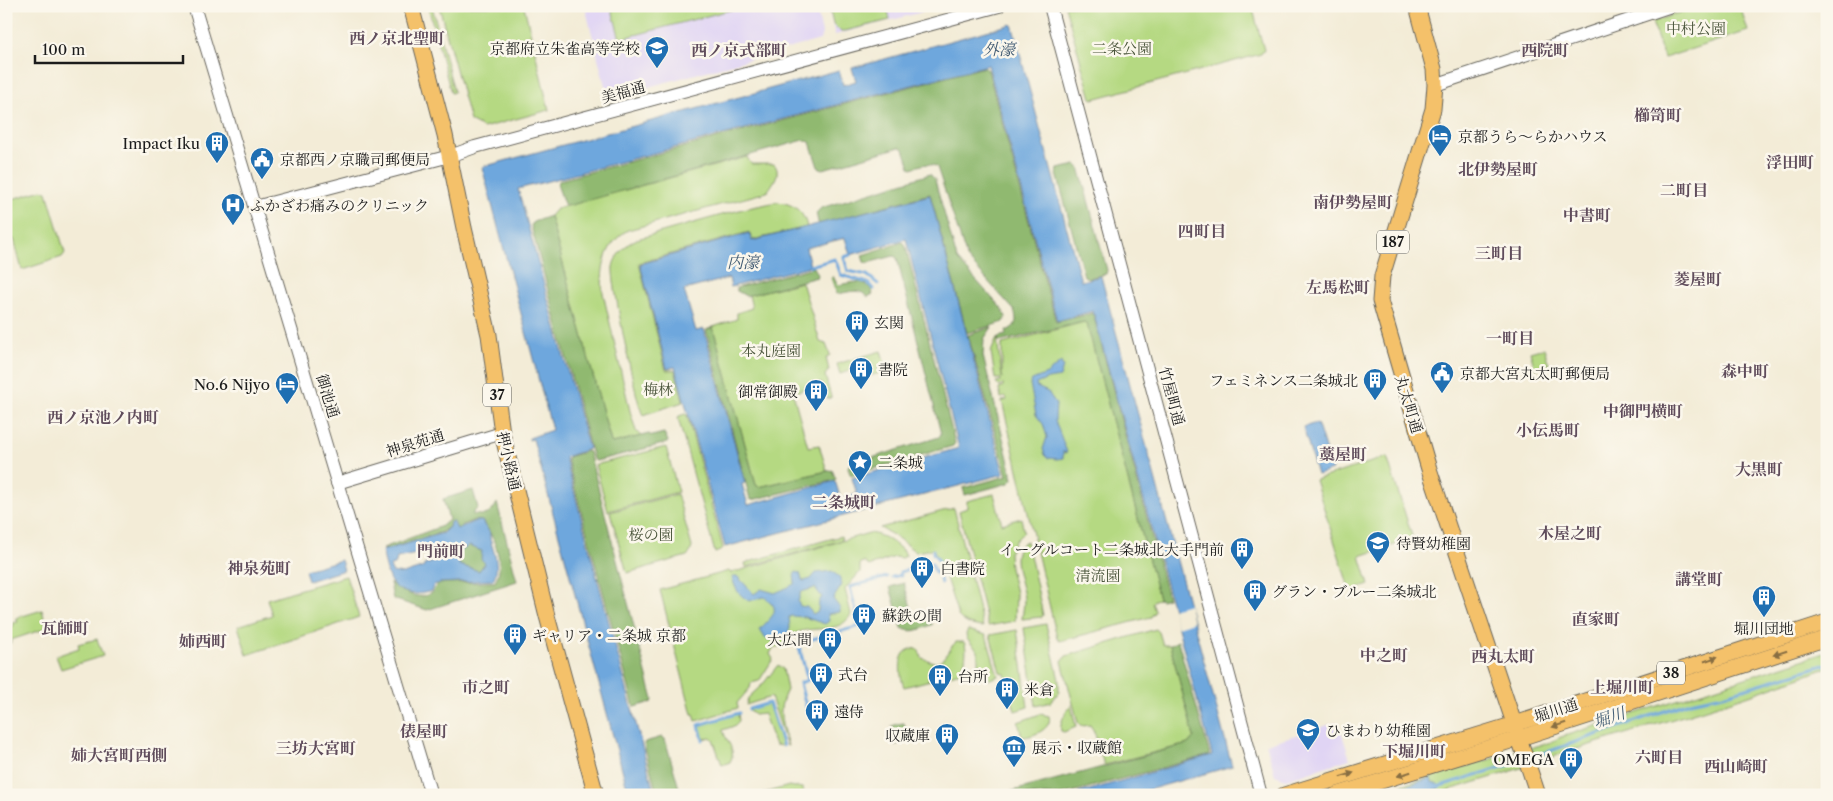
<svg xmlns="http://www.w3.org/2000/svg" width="1833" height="801" viewBox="0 0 1833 801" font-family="'Libre Caslon Text','Noto Serif JP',serif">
	<rect width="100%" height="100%" fill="#fbf7ec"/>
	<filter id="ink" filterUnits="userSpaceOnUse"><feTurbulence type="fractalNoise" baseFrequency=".02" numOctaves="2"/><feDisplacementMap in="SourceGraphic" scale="10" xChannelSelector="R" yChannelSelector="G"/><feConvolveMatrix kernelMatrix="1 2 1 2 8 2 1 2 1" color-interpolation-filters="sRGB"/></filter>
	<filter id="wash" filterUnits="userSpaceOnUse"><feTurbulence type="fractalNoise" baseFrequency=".0096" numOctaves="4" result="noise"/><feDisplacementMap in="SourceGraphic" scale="20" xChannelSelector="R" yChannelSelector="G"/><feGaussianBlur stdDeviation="1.12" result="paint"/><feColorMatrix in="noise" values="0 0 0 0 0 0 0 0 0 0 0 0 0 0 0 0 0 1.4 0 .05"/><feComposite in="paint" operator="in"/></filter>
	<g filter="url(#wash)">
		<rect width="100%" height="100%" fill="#f3ecd7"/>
		<g fill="#e0d4f4">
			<polygon points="585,6 816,6 822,33 820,40 608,98"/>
			<polygon points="828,6 945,6 835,35"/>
			<polygon points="1338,722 1350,759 1286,779 1275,775 1266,744"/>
		</g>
		<g fill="#b5d982" stroke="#687a4f">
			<polygon points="428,6 432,6 454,92 451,93"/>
			<polygon points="439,6 524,6 549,110 483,128 470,121"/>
			<polygon points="611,6 745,6 620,39"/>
			<polygon points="829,6 887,6 890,20 841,32 833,24"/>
			<polygon points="1065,6 1252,6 1264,50 1261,54 1093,99 1091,98"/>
			<polygon points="1699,6 1740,6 1748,31 1664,58 1652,22"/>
			<path d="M747 157 751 164H774C782 173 773 183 767 192L628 230C605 243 600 269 603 293L630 411 636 431 641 436 613 443 611 442 550 216 555 210 559 208Z"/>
			<polygon points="42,190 47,192 65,253 62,257 22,270 14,239 6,241 6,201"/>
			<path d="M777 202C793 203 804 211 807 227L752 240 749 232 639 263 666 370H675L683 400V402L643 415C636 404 611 280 613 267 615 255 626 244 637 239L743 209Z"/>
			<polygon points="802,282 820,342 826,344 830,355 826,358 829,370 825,375 831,397 831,398 827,399 822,384 820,383 793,393 808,447 819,445 827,471 759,487 756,485 713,327 737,319 737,313 752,308 749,295"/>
			<polygon points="1084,322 1087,323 1159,599 1154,600 1152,603 1155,611 1151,617 1060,641 1057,638 1002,401 1007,400 1006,397 1001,398 999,389 1003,386 1003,384 999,386 996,382 1001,381 1001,379 995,379 991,352 997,338 1002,378 1002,344"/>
			<polygon points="1544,348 1549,365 1535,369 1530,352"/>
			<polygon points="881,351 887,371 883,372 882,366 878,367 880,373 859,379 856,369 840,374 837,364"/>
			<polygon points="685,414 687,415 723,548 722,550 715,553 678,418 679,416"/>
			<polygon points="666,447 678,492 608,511 595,465"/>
			<polygon points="1387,457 1413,539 1360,556 1369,585 1350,591 1315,480"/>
			<polygon points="677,494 692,547 690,553 687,556 627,573 610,512"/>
			<polygon points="994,494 1002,524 1021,518 1024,532 1015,541 1009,553 1010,568 1016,593 1015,621 988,626 959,511 967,508 967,501"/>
			<path d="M954 508 983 627C973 626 965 624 958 616L942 565 933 549 916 552 895 536 880 528Z"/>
			<path d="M869 533C884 535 894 542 905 553L906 556 902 558 895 557 869 566 864 562 860 563V572L845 589 851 614C841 635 813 625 796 633 787 637 784 647 773 648L770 654 773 659 759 681 751 683 750 688 737 703 738 708 696 721 694 714H692L660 590 729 571 731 573Z"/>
			<polygon points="841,536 842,540 746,567 745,563"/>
			<path d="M1027 541 1043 615 1042 617 1022 619C1023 612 1024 605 1024 599 1023 582 1005 550 1027 541Z"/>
			<polygon points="346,576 359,617 247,655 238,626 272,615 267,599"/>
			<polygon points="42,610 47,628 11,640 11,643 6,645 6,624 7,628 14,626 13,623 18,622 16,618"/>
			<polygon points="1046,624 1059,680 1059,692 1051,702 1036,706 1024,628"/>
			<polygon points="1156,629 1159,632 1163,645 1170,645 1194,737 1188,744 1104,765 1094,731 1090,725 1082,726 1078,723 1062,661 1066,656"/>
			<polygon points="968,630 986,635 998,676 987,680 980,675 978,666 978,651 967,639 966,634"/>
			<polygon points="1017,630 1028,707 1015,711 1005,674 1000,672 990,635"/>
			<polygon points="97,639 103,656 61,669 56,656 79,648 78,644"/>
			<path d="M956 642H964C968 649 965 664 961 672L904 687C899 675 896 645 918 649L922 658 936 663C946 659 948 649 956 642Z"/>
			<polygon points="1827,652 1827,668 1741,698 1564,753 1506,773 1433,795 1366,795 1551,742 1561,737"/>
			<path d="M778 665 783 669 787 690C776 711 782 724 788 746H787L771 697 746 705 748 698 763 684Z"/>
			<polygon points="768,703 782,745 781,746 775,745 773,741 764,714 754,715 749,710"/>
			<path d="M1071 705 1076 727 1064 732 1061 731C1059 724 1066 710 1071 705Z"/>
			<path d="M738 713 739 721 734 726 723 730C726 742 737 749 730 762L722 765 713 739 710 737 704 739 700 726Z"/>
			<path d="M1040 714 1049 716C1053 729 1032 737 1022 737L1018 722Z"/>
			<polygon points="789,786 802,788 805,794 757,795"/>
		</g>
		<g fill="#90b970" stroke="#566a46">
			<path d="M984 67 988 70 1056 322 1093 313 1168 598 1161 600 1159 599 1087 324 1084 322 999 342 998 337 1006 335V331C1018 326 1017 321 1014 310L967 258 937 167C928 162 921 165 912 168L910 167 904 149 900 147 823 169 818 167 810 142 804 140 568 206 564 204 557 184 560 180Z"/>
			<polygon points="1076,165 1079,167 1107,270 1106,274 1088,278 1084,276 1057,174 1058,169"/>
			<polygon points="930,174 935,180 957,259 1002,309 1006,317 1004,322 967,333 930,194 819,224 818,222 816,213 821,208"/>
			<polygon points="550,216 611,442 613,443 649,434 652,436 664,433 668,441 667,443 596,461 593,459 531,226 533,222"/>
			<polygon points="903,242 905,244 955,443 953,446 852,475 850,474 848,467 849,465 939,437 941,434 897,258 894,256 867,263 864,262 862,255"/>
			<polygon points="814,267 818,275 817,277 746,296 737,291 736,288"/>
			<path d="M833 276 837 284 839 285C852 282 869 278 873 294L868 297C859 288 850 292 837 294L831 278Z"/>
			<polygon points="713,327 756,485 759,487 832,470 836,479 835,480 752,500 750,499 706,330"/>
			<polygon points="992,327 984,339 983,356 1013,479 1009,483 965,495 963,488 1007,476 968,335"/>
			<polygon points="587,451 589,452 653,700 652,702 634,707 567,459 568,457"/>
			<path d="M473 490 478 508 472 514C486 516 490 516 497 503L517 581 427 610 393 599 390 583C401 590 419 603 432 592 435 588 435 586 441 583L495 582C496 578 499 574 499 570 501 554 492 533 482 521L475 520 462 525V528L457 529 455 527H449L442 532 384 550 383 548 442 526 449 520 443 499Z"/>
			<polygon points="469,546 482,551 485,563 479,571 459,565 459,552"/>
			<path d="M904 583 912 611 909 615 912 618 923 617 933 624C922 629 912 634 902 628L890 587Z"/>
			<polygon points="1178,641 1210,755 1061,795 998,795 1188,744 1194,737 1170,645"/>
			<polygon points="904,723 910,741 895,745 892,726 897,724"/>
			<polygon points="662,737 665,739 681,795 657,795 644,744 645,742"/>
		</g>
		<g fill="#6ea7dd" stroke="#45627c" fill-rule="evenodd">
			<polygon points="1012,24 1081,281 1101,276 1232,766 1130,795 1072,795 1212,755 1093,311 1057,321 988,65 518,189 589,449 565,457 655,795 629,795 533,439 529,440 529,438 552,430 482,167 839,70 843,85 856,81 852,68"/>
			<path d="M930 195 1004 474 725 547 675 367 667 369 640 264 749 233 752 241ZM845 238 850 255 906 239 959 448 852 478 857 494 841 499 835 481 748 505 742 484 745 483 704 329 696 331 684 290 729 278 731 287 810 266 806 248Z"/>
			<polygon points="1061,362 1063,367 1060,377 1048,379 1036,384 1037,387 1048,392 1056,404 1055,421 1067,452 1065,453 1063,451 1063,458 1057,459 1048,458 1045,455 1043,449 1047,437 1043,424 1036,415 1030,384 1032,380 1047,374"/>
			<polygon points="1317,423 1332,470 1317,475 1303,427"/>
			<path d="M453 521 457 529 475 521H482C484 525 486 528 489 531 491 534 489 539 491 542 495 556 500 567 493 580L440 583 434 585 431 591C417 596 401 595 391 582 386 574 385 560 382 551L443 533 449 527 450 522ZM469 546 482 551 481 559 485 563 479 571 459 565V552ZM433 552 436 561 424 565V567L403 574 392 572 390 566 395 565 397 558 421 553 423 554Z"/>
			<polygon points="341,560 344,570 308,581 305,570"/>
			<path d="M832 571 839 577 842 585 833 599 840 608V612L828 614 829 621 825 624 804 617 791 616 789 617 790 628 787 635 774 641 765 638 760 630C767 619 786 611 764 597L749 601C738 595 735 588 732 577L737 576 754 594 761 589 775 593C779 591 792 586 795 583L794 575 796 572 800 573 802 580 804 581 811 579 816 573ZM815 588 822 597 819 601 818 611 813 614 807 607 800 606 798 602 801 592Z"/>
			<polygon points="1431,778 1432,782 1438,784 1439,789 1423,794 1419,791 1408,795 1377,795"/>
		</g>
		<polygon fill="#f3ecd7" points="1189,604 1193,622 1177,627 1172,609"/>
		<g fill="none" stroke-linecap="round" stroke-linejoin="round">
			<g stroke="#6ea7dd" stroke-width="3">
				<polyline points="850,255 844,257 848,271 867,275 878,284"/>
				<polyline points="810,266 835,259 841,275 868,283 873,289"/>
				<polyline points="933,550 933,553 939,561"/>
				<polyline points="892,577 901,575 900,572 932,564 935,573 938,572 941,583"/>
				<polyline points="749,709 769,703 783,746"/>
				<polyline points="807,710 800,683 808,680 798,643 860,626 850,587 887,577"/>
				<polyline points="703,740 699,725 739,713"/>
				<polyline points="1530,758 1690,702 1723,695 1827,664"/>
				<polyline points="1437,787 1522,761"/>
			</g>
		</g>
	</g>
	<g filter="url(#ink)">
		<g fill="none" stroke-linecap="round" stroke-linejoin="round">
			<g stroke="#67655d" stroke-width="14">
				<g id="tertiary">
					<polyline points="194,6 431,795"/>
					<polyline points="1050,6 1261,795"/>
					<polyline points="1435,85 1671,6"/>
					<polyline points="255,207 450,156 475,147 999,6"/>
					<polyline points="337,483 502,433"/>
				</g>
			</g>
			<g stroke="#67655d" stroke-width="17">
				<g id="primary">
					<polyline points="411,6 445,135 464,228 489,335 502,433 547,616 596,795"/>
					<polyline points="1417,6 1434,69 1435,85 1433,109 1382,276 1380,301 1429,469 1538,795"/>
					<polyline points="1284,795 1515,724 1827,622"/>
					<polyline points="1336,795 1520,738 1827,638"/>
				</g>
			</g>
			<use href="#tertiary" stroke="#fff" stroke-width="12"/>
			<use href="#primary" stroke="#f4c16a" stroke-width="15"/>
		</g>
		<defs><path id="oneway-solid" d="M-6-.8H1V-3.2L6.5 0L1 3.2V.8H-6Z" transform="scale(1.25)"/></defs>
		<g fill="#886e43">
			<use href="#oneway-solid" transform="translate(1780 653) rotate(162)"/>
			<use href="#oneway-solid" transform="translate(1711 659) rotate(-19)"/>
			<use href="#oneway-solid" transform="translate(1559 725) rotate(162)"/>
			<use href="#oneway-solid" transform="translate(1404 774) rotate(163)"/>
			<use href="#oneway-solid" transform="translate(1347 775) rotate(-17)"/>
		</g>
	</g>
	<defs>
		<g id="school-pin" transform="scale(1.25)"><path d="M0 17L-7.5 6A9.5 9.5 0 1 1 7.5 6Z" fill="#1f6fb2" stroke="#fbf7ec"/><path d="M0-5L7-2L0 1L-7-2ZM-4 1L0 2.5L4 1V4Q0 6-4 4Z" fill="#fff"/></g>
		<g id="hotel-pin" transform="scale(1.25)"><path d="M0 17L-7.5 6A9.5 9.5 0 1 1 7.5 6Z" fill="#1f6fb2" stroke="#fbf7ec"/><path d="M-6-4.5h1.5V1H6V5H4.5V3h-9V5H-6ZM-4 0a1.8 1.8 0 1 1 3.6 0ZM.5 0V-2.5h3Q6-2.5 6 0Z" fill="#fff"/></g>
		<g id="building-pin" transform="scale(1.25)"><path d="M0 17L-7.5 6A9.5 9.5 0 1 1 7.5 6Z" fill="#1f6fb2" stroke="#fbf7ec"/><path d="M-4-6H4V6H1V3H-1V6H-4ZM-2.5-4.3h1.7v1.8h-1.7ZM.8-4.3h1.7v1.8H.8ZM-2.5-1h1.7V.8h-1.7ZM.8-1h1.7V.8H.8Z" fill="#fff"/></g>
		<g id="civic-pin" transform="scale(1.25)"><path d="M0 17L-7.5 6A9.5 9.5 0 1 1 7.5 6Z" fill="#1f6fb2" stroke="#fbf7ec"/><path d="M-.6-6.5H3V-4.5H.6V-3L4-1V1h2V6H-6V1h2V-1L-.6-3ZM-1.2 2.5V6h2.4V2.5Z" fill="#fff"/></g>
		<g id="hospital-pin" transform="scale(1.25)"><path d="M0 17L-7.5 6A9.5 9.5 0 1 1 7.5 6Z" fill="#1f6fb2" stroke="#fbf7ec"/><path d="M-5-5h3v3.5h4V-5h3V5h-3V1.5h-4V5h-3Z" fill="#fff"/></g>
		<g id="sight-pin" transform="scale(1.25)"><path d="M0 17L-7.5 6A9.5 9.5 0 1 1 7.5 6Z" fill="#1f6fb2" stroke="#fbf7ec"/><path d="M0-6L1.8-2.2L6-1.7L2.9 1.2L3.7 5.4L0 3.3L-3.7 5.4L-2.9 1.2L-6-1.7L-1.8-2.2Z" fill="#fff"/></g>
		<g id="museum-pin" transform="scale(1.25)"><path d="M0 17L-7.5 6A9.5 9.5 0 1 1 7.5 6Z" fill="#1f6fb2" stroke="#fbf7ec"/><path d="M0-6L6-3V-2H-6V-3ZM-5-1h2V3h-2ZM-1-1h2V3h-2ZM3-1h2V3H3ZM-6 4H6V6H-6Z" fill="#fff"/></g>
	</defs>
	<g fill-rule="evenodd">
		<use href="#school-pin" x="657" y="48"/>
		<use href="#hotel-pin" x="1440" y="136"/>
		<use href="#building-pin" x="217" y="143"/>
		<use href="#civic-pin" x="262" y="159"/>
		<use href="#hospital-pin" x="233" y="205"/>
		<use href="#building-pin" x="857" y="322"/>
		<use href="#building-pin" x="861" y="369"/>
		<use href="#civic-pin" x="1442" y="373"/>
		<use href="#building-pin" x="1375" y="380"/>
		<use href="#hotel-pin" x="287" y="384"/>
		<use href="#building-pin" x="816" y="391"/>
		<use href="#sight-pin" x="860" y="462"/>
		<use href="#school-pin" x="1378" y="543"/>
		<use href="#building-pin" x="1242" y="549"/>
		<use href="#building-pin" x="922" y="568"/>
		<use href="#building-pin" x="1255" y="591"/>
		<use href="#building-pin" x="1764" y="597"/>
		<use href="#building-pin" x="864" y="615"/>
		<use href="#building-pin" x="515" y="635"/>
		<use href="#building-pin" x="830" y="639"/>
		<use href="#building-pin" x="821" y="674"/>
		<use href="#building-pin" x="940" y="676"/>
		<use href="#building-pin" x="1007" y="689"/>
		<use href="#building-pin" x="817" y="711"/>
		<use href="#school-pin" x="1308" y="730"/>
		<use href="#building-pin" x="947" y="735"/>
		<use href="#museum-pin" x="1014" y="747"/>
		<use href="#building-pin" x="1571" y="759"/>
	</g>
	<g text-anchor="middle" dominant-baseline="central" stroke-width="5" stroke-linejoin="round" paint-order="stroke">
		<g fill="#fbf7ec" stroke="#5f5e5a" stroke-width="1">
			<rect x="1377" y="230.5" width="32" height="23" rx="4"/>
			<rect x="483" y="383.5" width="28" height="23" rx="4"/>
			<rect x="1657" y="661.5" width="28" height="23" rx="4"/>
		</g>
		<g font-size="14" font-weight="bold" fill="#1c1c1c">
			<text x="1393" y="242">187</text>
			<text x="497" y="395">37</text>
			<text x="1671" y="673">38</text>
		</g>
		<g font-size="15" fill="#4a553b" stroke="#fbf7ec">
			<text x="1696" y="28">中村公園</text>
			<text x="1122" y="48">二条公園</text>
			<text x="771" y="350">本丸庭園</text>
			<text x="658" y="389">梅林</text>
			<text x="651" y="534">桜の園</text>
			<text x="1098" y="575">清流園</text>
		</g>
		<g font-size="15" fill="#1c1c1c" stroke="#fbf7ec" text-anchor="start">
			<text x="640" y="48" text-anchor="end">京都府立朱雀高等学校</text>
			<text x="1458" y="136">京都うら〜らかハウス</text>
			<text x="200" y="143" text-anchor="end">Impact Iku</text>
			<text x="280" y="159">京都西ノ京職司郵便局</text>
			<text x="250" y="205">ふかざわ痛みのクリニック</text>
			<text x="874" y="322">玄関</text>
			<text x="878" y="369">書院</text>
			<text x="1460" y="373">京都大宮丸太町郵便局</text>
			<text x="1358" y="380" text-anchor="end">フェミネンス二条城北</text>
			<text x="270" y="384" text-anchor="end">No.6 Nijyo</text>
			<text x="798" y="391" text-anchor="end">御常御殿</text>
			<text x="878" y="462">二条城</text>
			<text x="1396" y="543">待賢幼稚園</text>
			<text x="1224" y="549" text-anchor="end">イーグルコート二条城北大手門前</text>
			<text x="940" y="568">白書院</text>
			<text x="1272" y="591">グラン・ブルー二条城北</text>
			<text x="882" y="615">蘇鉄の間</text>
			<text x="1764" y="628" text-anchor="middle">堀川団地</text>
			<text x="532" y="635">ギャリア・二条城 京都</text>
			<text x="812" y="639" text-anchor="end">大広間</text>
			<text x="838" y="674">式台</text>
			<text x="958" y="676">台所</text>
			<text x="1024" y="689">米倉</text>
			<text x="834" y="711">遠侍</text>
			<text x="1326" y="730">ひまわり幼稚園</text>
			<text x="930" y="735" text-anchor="end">収蔵庫</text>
			<text x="1032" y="747">展示・収蔵館</text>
			<text x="1554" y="759" text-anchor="end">OMEGA</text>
		</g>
		<g font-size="15" fill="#1c1c1c" stroke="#fbf7ec">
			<text transform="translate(623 92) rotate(-15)">美福通</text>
			<text transform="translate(328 396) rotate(73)">御池通</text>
			<text transform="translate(1172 396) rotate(75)">竹屋町通</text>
			<text transform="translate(1409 404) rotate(73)">丸太町通</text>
			<text transform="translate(415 443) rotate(-17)">神泉苑通</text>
			<text transform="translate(509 461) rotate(77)">押小路通</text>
			<text transform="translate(1556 710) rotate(-18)">堀川通</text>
		</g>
		<g font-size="16" font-weight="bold" fill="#604d5c" stroke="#fbf7ec">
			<text x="397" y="38">西ノ京北聖町</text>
			<text x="739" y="50">西ノ京式部町</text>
			<text x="1545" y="50">西院町</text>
			<text x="1658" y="115">櫛笥町</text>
			<text x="1790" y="162">浮田町</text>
			<text x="1498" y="169">北伊勢屋町</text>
			<text x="1684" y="190">二町目</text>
			<text x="1353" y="202">南伊勢屋町</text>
			<text x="1587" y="215">中書町</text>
			<text x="1202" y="231">四町目</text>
			<text x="1499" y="253">三町目</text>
			<text x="1698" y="279">菱屋町</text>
			<text x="1338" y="287">左馬松町</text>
			<text x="1510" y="338">一町目</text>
			<text x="1745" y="371">森中町</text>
			<text x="1643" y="411">中御門横町</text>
			<text x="103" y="417">西ノ京池ノ内町</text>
			<text x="1548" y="430">小伝馬町</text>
			<text x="1343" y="454">藁屋町</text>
			<text x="1759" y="469">大黒町</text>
			<text x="844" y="502">二条城町</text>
			<text x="1570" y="533">木屋之町</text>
			<text x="441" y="551">門前町</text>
			<text x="259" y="568">神泉苑町</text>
			<text x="1699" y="579">講堂町</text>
			<text x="1596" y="619">直家町</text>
			<text x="65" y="628">瓦師町</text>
			<text x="203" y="641">姉西町</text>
			<text x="1384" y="655">中之町</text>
			<text x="1503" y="656">西丸太町</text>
			<text x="486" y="687">市之町</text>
			<text x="1622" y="687">上堀川町</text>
			<text x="424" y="731">俵屋町</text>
			<text x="316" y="748">三坊大宮町</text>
			<text x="1414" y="751">下堀川町</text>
			<text x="119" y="755">姉大宮町西側</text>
			<text x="1659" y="757">六町目</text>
			<text x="1736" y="766">西山崎町</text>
		</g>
		<g font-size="16" font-style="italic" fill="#415b73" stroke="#fbf7ec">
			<text x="999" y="49">外濠</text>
			<text x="743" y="262">内濠</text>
			<text transform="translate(1609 717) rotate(-19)">堀川</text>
		</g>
	</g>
	<rect width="1833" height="801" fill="none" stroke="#fbf7ec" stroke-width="25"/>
	<path d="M35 55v8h148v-8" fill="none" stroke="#1c1c1c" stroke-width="2.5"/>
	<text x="42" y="55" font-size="15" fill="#1c1c1c" stroke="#fbf7ec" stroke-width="4" paint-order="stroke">100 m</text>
</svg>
